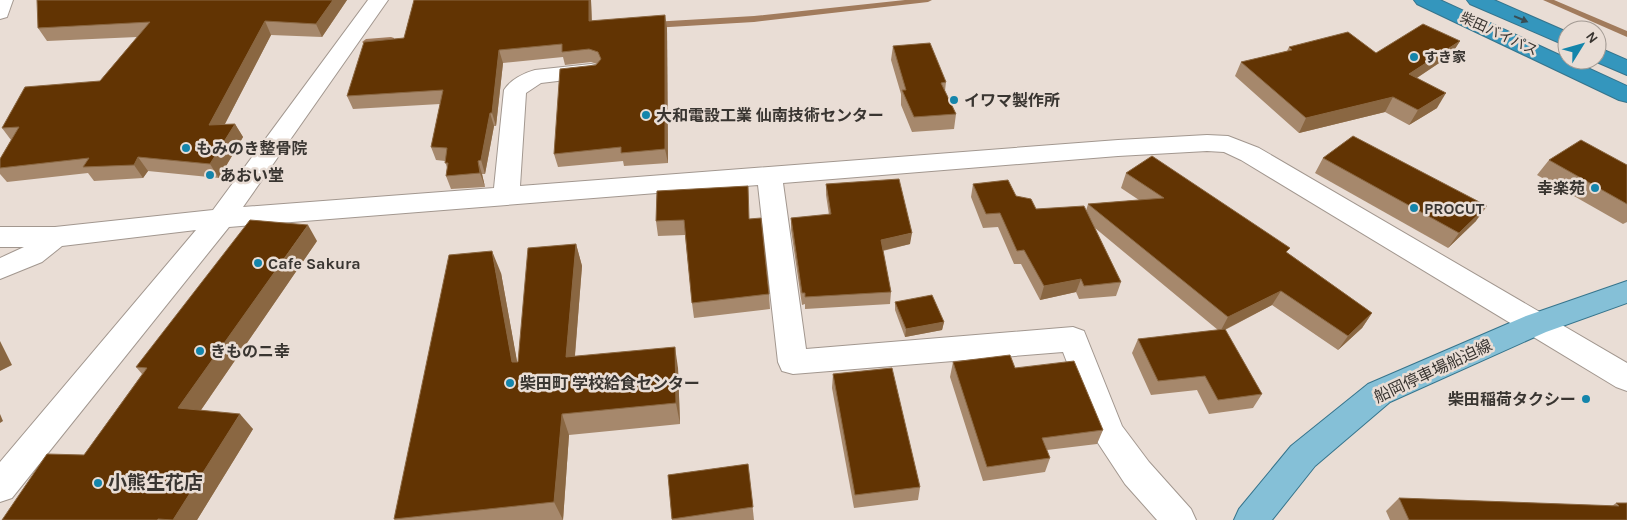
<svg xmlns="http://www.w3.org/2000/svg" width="1627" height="520" viewBox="0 0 1627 520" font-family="Karla,'Noto Sans JP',sans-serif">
	<rect width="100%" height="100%" fill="#e9ddd5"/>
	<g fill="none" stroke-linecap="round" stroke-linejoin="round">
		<g fill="#a17b5c" fill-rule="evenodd">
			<polygon points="905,0 932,0 928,2 754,22 652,28 648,25 652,22 754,16"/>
			<polygon points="1543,0 1554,0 1627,31 1627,37"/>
			<polygon points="391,37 394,38 394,42 366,45 362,42 366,39"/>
		</g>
		<g stroke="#a2978f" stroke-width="2">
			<g id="minor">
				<polygon points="0,0 13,0 7,17 0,19"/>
				<path d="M368 0H388L243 207 494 188 504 90C510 80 524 73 535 70L591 64 599 66 602 71 599 76 541 83 526 93 520 186 1118 140 1207 135 1228 136 1259 148 1627 363V391L1616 387 1241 160 1224 152 1207 151 1118 156 783 183 806 349 1073 327 1084 331 1122 426 1149 462 1191 509 1196 520H1157L1125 484 1098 443 1063 352 793 374 782 371 778 362 758 185 229 227 12 498 0 502V462L196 230 62 246 42 262 0 279V258L24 247H0V227H55L213 210Z"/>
			</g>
		</g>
		<g stroke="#36748c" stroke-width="2">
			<polygon id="major" points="1627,281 1627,303 1546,332 1390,402 1315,466 1272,520 1234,520 1239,509 1291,446 1368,384 1526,316"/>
		</g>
		<g stroke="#36748c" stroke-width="2">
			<g id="highway">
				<polygon points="1414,0 1440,0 1627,86 1627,102 1619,100 1417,4"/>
				<polygon points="1467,0 1494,0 1567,32 1567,46 1470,4"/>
				<polygon points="1597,47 1627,60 1627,75 1592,60 1597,60"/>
			</g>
		</g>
		<use href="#minor" fill="#fff" fill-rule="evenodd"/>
		<use href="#major" fill="#85c0d7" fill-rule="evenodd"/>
		<use href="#highway" fill="#3496bd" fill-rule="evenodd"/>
	</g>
	<g fill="#a6886c">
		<polygon points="347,0 322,37 271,35 225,124 235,124 243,137 219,178 148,171 143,178 94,181 88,173 7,182 0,174 0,159 11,140 2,128 100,81 137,37 47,41 38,28"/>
		<polygon points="414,0 591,0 592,21 667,28 668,163 624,166 623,161 558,167 554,154 597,64 591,62 565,65 563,57 503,63 496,126 494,126 485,174 482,174 485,187 451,189 446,176 447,168 445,161 436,160 431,147 440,104 353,109 347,96 404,38"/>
		<polygon points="1460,41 1451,55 1417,78 1437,108 1409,125 1385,112 1299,133 1235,76 1241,62 1287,51 1289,47 1376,53"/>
		<polygon points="893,46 946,82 945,91 956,114 954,129 912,132 901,105 901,94 891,60"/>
		<polygon points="1323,158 1476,221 1448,248 1315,173"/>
		<polygon points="1549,160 1627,165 1627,222 1623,224 1537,175"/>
		<polygon points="1126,173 1288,253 1372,313 1362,328 1338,350 1272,305 1225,330 1262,394 1253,408 1209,414 1197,390 1151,395 1132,353 1138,339 1218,330 1095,228 1121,282 1116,296 1079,299 1076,292 1040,300 1021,264 1014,264 998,227 983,228 971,197 973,184 1016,196 1036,209 1086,211 1088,204 1139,200 1121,188"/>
		<polygon points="826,184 910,244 883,251 891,292 890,304 805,309 805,304 802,305 791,230 791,218 829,215 826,195"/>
		<polygon points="657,191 750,219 769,294 770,309 694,318 692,303 685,235 658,236 656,221"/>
		<polygon points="317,241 201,410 253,429 197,520 2,520 84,455 142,374 136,367"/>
		<polygon points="576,244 582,266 575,356 678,368 680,424 569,435 563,520 395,520 394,519 501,273 517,362 518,362"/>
		<polygon points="895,302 944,322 942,330 905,337 895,310"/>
		<polygon points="953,362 1015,368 1103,430 1097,444 1047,450 1050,458 1045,472 983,481 950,377"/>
		<polygon points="833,374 920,487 918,500 854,508 832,388"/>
		<polygon points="748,464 754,520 672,520 668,475"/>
		<polygon points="1399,498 1612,506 1616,503 1627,520 1390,520 1386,511"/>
	</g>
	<g fill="#8a6742">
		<polygon points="333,0 347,0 322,37 316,24"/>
		<polygon points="589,0 591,0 592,34 589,21"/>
		<polygon points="665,15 667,28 668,163 665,149"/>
		<polygon points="265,21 271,35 217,139 209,125"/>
		<polygon points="1460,41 1451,55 1400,89 1409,74"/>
		<polygon points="499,50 503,63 496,126 492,113"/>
		<polygon points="1446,93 1437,108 1409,125 1418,110"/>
		<polygon points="1393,97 1385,112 1299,133 1306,118"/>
		<polygon points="490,113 494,126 485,174 481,160"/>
		<polygon points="235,124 243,137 219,178 210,164"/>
		<polygon points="138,157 148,171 143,178 134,165"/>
		<polygon points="478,161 482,174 485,187 480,173"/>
		<polygon points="1487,206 1476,221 1448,248 1459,233"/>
		<polygon points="308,225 317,241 192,423 178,408"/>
		<polygon points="912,233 910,244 880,251 881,240"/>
		<polygon points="576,244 582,266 573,378 566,357"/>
		<polygon points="492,251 501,273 521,383 512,362"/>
		<polygon points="1081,279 1076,292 1040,300 1044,286"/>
		<polygon points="1281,291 1272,305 1220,332 1228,317"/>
		<polygon points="1372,313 1362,328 1338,350 1348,336"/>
		<polygon points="944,322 942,330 905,337 906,329"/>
		<polygon points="0,341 12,365 0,371"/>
		<polygon points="675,347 678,368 680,424 676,403"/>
		<polygon points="0,414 3,421 0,423"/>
		<polygon points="240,414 253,429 197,520 173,520"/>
		<polygon points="562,414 569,435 563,520 554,502"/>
	</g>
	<g fill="#623403" stroke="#8a6742">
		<polygon points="37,0 333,0 316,24 265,21 209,125 235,124 210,164 138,157 134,165 83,167 89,158 0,168 0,159 19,127 2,128 25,87 100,81 150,22 38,28"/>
		<polygon points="414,0 589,0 589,21 665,15 665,149 621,153 621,147 554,154 560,69 596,65 601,59 598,52 589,49 562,52 562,44 499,50 492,113 490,113 481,160 478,161 480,173 446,176 448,163 445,163 447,148 431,147 443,90 347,96 364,42 404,38"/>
		<polygon points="1423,24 1460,41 1409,74 1446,93 1418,110 1393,97 1306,118 1241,62 1292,50 1289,47 1348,32 1376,53"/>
		<polygon points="930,43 946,82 941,83 956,114 914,117 902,90 906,90 893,46"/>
		<polygon points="1353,136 1487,206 1459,233 1323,158"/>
		<polygon points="1581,140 1627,165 1627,204 1549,160"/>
		<polygon points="1152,156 1290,248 1286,252 1372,313 1348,336 1281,291 1228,317 1088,204 1164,198 1126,173"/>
		<polygon points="899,179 912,233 881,240 891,292 805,297 805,293 802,293 791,218 831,214 826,184"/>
		<polygon points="1008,180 1016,196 1031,199 1036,209 1084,206 1121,282 1084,286 1081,279 1044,286 1024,250 1017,251 1000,213 986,214 973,184"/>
		<polygon points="748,186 749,219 761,218 769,294 692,303 684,220 656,221 657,191"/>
		<polygon points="250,220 308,225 178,408 240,414 173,520 158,519 157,520 2,520 47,454 84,455 147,368 136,367"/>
		<polygon points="576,244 566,357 675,347 676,403 562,414 554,502 394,519 449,255 492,251 512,362 518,362 528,248"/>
		<polygon points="932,295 944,322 906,329 895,302"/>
		<polygon points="1225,329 1262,394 1218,400 1205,376 1158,381 1138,339"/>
		<polygon points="1010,355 1015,368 1074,361 1103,430 1042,438 1050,458 987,467 953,362"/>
		<polygon points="892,368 920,487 855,495 833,374"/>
		<polygon points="748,464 753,507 672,519 668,475"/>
		<polygon points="1399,498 1619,506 1616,503 1627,503 1627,520 1409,520"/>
	</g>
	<defs><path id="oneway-solid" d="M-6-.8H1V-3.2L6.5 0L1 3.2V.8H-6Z" transform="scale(1.25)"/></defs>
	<use fill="#384d54" href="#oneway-solid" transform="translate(1521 19) rotate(23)"/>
	<g fill="#1485ab" stroke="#e9ddd5" stroke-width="2">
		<circle cx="1414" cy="57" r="5"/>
		<circle cx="954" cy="100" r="5"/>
		<circle cx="646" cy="115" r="5"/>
		<circle cx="186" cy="148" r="5"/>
		<circle cx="210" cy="175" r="5"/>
		<circle cx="1595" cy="188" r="5"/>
		<circle cx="1414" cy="208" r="5"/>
		<circle cx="258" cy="263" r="5"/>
		<circle cx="200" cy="351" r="5"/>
		<circle cx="510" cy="383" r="5"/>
		<circle cx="1586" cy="399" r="5"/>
		<circle cx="98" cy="483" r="5"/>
	</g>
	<g text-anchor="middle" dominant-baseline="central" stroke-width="5" stroke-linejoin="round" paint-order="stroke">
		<g font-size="14" fill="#393531" stroke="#e9ddd5">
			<text transform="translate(1499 34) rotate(25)">柴田バイパス</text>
		</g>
		<g font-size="14" font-weight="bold" fill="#393531" stroke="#e9ddd5" text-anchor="start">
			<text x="1424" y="57">すき家</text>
		</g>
		<g font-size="16" font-weight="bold" fill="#393531" stroke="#e9ddd5" text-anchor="start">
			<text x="964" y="100">イワマ製作所</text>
			<text x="656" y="115">大和電設工業 仙南技術センター</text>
			<text x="196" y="148">もみのき整骨院</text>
			<text x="220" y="175">あおい堂</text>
			<text x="1585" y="188" text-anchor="end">幸楽苑</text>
			<text x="1424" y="208">PROCUT</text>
			<text x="268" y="263">Cafe Sakura</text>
			<text x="210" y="351">きものニ幸</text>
			<text x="520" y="383">柴田町 学校給食センター</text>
			<text x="1576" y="399" text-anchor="end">柴田稲荷タクシー</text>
		</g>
		<g font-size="16" fill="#393531" stroke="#e9ddd5">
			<text transform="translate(1433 371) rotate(-25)">船岡停車場船迫線</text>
		</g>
		<g font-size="19" font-weight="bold" fill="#393531" stroke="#e9ddd5" text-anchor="start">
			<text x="108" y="483">小熊生花店</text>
		</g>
	</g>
	<g transform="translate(1582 45) rotate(53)"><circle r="24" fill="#e9ddd5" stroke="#a39a93"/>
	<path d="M0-4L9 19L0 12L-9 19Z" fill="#1485ab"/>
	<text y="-8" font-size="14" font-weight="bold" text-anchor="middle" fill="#393531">N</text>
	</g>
</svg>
